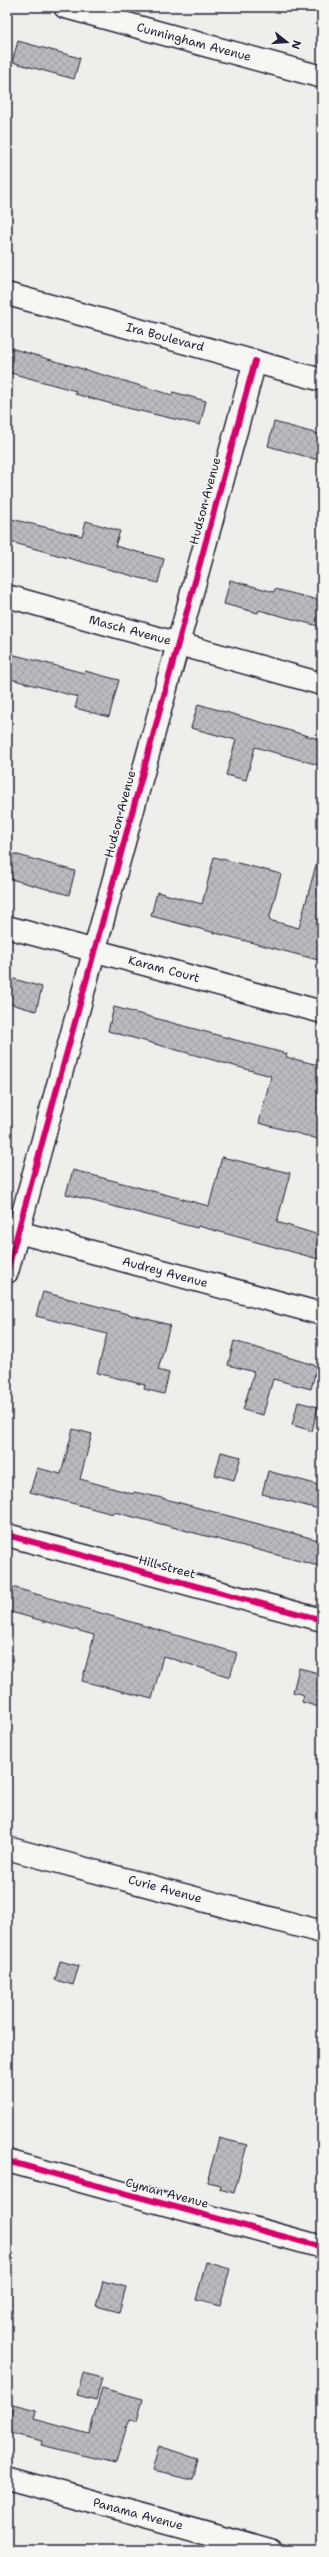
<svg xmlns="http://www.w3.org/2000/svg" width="329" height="2557" viewBox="0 0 329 2557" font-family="'Shantell Sans',sans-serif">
	<defs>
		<pattern id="building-cross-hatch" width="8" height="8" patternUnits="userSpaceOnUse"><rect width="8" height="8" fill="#bbbbbf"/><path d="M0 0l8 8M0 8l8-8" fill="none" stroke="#a0a0a5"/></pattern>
	</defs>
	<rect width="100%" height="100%" fill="#eeeeeb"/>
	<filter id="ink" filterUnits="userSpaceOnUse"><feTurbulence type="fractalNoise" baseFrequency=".025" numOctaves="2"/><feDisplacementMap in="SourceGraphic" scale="8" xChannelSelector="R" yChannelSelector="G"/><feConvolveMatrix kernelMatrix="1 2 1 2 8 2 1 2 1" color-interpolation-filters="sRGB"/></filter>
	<g filter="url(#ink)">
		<g fill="url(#building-cross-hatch)" stroke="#22223b">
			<polygon points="18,41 80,58 74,79 12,62"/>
			<polygon points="7,347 172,395 173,392 206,401 200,425 123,407 75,394 76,391 7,372"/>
			<polygon points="274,422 322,435 322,461 268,446"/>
			<polygon points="7,518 82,536 86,521 120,531 115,546 164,559 158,583 7,541"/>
			<polygon points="230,580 274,592 275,589 322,601 322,627 259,610 258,613 224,604"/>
			<polygon points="7,653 84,673 85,671 119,680 109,717 75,708 78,697 7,678"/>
			<polygon points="198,704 322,740 322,766 255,747 246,780 226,775 236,740 191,728"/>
			<polygon points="7,852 75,871 69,895 7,878"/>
			<polygon points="214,857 281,874 269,920 299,928 317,861 322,862 322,961 151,916 157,892 202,904"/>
			<polygon points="7,977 42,987 36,1011 7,1003"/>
			<polygon points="114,1007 287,1054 286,1057 322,1066 322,1140 259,1123 271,1076 108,1031"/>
			<polygon points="222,1157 290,1173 277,1222 322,1236 322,1260 198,1226 197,1228 66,1194 73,1170 209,1206"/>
			<polygon points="43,1292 170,1325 158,1370 169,1373 164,1394 144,1389 145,1385 97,1373 107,1334 36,1316"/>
			<polygon points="234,1341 317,1366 311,1389 273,1379 263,1415 243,1410 254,1372 228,1365"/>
			<polygon points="298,1402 318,1407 312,1431 292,1425"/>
			<polygon points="73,1429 92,1434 80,1479 133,1494 134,1492 158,1497 322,1541 322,1567 161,1524 114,1512 113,1514 30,1492 37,1468 61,1474"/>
			<polygon points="221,1452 241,1457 234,1480 215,1475"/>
			<polygon points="268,1471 322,1486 322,1510 262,1494"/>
			<polygon points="12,1587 237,1653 230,1677 163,1656 152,1699 82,1681 94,1635 7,1611"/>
			<polygon points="299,1668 322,1674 322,1708 302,1702 304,1695 293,1692"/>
			<polygon points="60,1961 79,1966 73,1985 55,1980"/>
			<polygon points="219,2138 247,2145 234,2193 219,2189 220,2185 207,2182"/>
			<polygon points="206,2262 230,2269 220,2306 196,2300"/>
			<polygon points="103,2281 126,2287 119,2312 96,2306"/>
			<polygon points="83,2373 102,2378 96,2400 77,2395"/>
			<polygon points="102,2388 143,2399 137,2421 129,2419 116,2463 41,2445 42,2441 7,2432 13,2404 36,2410 34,2419 89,2434"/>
			<polygon points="159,2446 198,2459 193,2480 152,2471"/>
		</g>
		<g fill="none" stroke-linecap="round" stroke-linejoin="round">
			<g stroke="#22223b" stroke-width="25">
				<g id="street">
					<polyline points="65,7 322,77"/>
					<polyline points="7,294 322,380"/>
					<polyline points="7,596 322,684"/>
					<polyline points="7,927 322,1012"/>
					<polyline points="7,1229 322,1314"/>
					<polyline points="7,1272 255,361"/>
					<polyline points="7,1535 322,1620"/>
					<polyline points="7,1848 322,1932"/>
					<polyline points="7,2161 322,2247"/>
					<polyline points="7,2478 270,2550"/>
				</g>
			</g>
			<use href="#street" stroke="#f6f6f2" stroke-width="22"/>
			<g stroke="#f6f6f2" stroke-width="8">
				<g id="cycleway">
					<polyline points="7,1272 255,361"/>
					<polyline points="7,1535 322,1620"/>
					<polyline points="7,2161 322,2247"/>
				</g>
			</g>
			<use href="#cycleway" stroke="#d6006c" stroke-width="6"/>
		</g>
	</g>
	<g text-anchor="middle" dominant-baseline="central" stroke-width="3" stroke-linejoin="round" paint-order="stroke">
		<g font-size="12" fill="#22223b" stroke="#f6f6f2">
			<text transform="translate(194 42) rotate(15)">Cunningham Avenue</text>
			<text transform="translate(165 337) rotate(15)">Ira Boulevard</text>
			<text transform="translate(205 501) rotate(-75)">Hudson Avenue</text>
			<text transform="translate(130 630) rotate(15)">Masch Avenue</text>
			<text transform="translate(120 814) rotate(-75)">Hudson Avenue</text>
			<text transform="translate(164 969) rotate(15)">Karam Court</text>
			<text transform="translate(165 1272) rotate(15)">Audrey Avenue</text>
			<text transform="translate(167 1567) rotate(15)">Hill Street</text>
			<text transform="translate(165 1889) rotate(15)">Curie Avenue</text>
			<text transform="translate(167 2193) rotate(15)">Cyman Avenue</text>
			<text transform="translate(138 2514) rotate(15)">Panama Avenue</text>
		</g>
	</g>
	<rect width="329" height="2557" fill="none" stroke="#f6f6f2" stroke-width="24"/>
	<rect x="12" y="12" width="305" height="2533" fill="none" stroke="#22223b" stroke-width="1.5" filter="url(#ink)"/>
	<g transform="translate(287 42) rotate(107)" stroke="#f6f6f2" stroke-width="3" paint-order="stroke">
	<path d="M0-3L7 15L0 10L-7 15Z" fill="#22223b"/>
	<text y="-6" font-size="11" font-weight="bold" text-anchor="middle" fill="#22223b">N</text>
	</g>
</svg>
